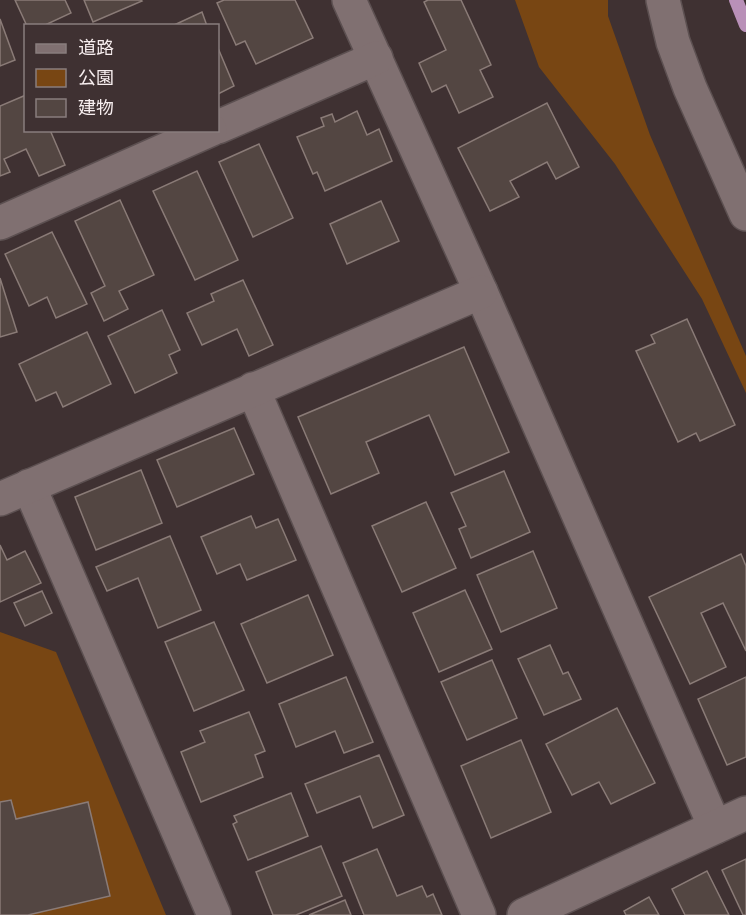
<svg xmlns="http://www.w3.org/2000/svg" width="746" height="915" viewBox="0 0 746 915" font-family="Overpass,'Noto Sans JP',sans-serif">
	<rect width="100%" height="100%" fill="#3f3132"/>
	<g fill="#784613">
		<polygon points="515,0 608,0 608,16 650,135 746,356 746,393 702,299 615,164 539,67"/>
		<polygon points="0,632 56,652 166,915 0,915"/>
	</g>
	<g fill="none" stroke-linecap="round" stroke-linejoin="round">
		<polyline stroke="#b990b8" stroke-width="14" points="736,0 746,25"/>
	</g>
	<g fill="#534642" stroke="#8a7b77" stroke-width="1.5">
		<polygon points="15,0 65,0 71,13 43,26 27,26"/>
		<polygon points="84,0 141,0 142,1 93,22"/>
		<polygon points="224,0 295,0 313,38 256,64 245,41 236,45 217,3"/>
		<polygon points="428,0 461,0 491,65 480,70 493,97 459,113 446,85 432,92 419,63 446,50 424,2"/>
		<polygon points="202,12 207,26 172,26"/>
		<polygon points="0,19 15,60 0,66"/>
		<polygon points="218,48 234,86 218,94"/>
		<polygon points="26,95 26,130 50,130 65,165 39,176 26,149 4,159 10,172 0,176 0,106"/>
		<polygon points="547,103 579,167 556,179 547,162 510,181 519,197 490,211 458,148"/>
		<polygon points="357,111 367,135 379,129 392,161 325,191 317,172 313,174 297,137 324,126 321,118 332,114 335,122"/>
		<polygon points="259,144 293,218 253,237 219,162"/>
		<polygon points="197,171 238,260 195,280 153,191"/>
		<polygon points="120,200 154,275 119,291 128,309 104,321 91,293 105,286 75,221"/>
		<polygon points="381,201 399,241 347,264 330,224"/>
		<polygon points="52,232 87,304 56,318 47,297 29,306 5,254"/>
		<polygon points="0,278 17,332 0,337"/>
		<polygon points="243,280 273,345 249,356 237,329 202,345 187,313 214,301 211,294"/>
		<polygon points="162,310 180,350 169,355 177,373 135,393 108,336"/>
		<polygon points="687,319 735,425 700,441 696,433 678,442 636,351 655,343 651,335"/>
		<polygon points="87,332 111,384 63,407 56,392 36,401 19,364"/>
		<polygon points="464,347 509,452 455,475 429,415 366,442 379,473 331,494 298,417"/>
		<polygon points="234,428 254,474 177,507 157,460"/>
		<polygon points="141,470 162,523 96,550 75,497"/>
		<polygon points="504,471 530,532 471,558 459,529 466,526 451,493"/>
		<polygon points="426,502 456,568 402,592 372,526"/>
		<polygon points="251,516 256,528 278,519 296,560 247,580 240,564 217,574 201,537"/>
		<polygon points="170,536 201,610 158,628 138,578 107,591 96,567"/>
		<polygon points="0,545 7,560 25,551 41,583 0,602"/>
		<polygon points="533,551 557,608 501,632 477,575"/>
		<polygon points="741,554 746,566 746,651 723,603 701,613 726,667 690,684 649,597"/>
		<polygon points="465,590 492,649 439,672 413,613"/>
		<polygon points="42,591 52,613 25,626 14,603"/>
		<polygon points="308,595 333,655 267,683 241,624"/>
		<polygon points="214,622 244,690 194,711 165,642"/>
		<polygon points="550,645 563,674 568,672 581,699 544,715 518,659"/>
		<polygon points="492,660 517,718 467,740 441,682"/>
		<polygon points="346,677 373,742 344,753 335,731 296,747 279,704"/>
		<polygon points="746,677 746,757 727,765 698,699"/>
		<polygon points="617,708 655,783 611,804 599,782 572,795 546,744"/>
		<polygon points="249,712 265,751 255,755 263,777 201,802 181,752 205,742 200,731"/>
		<polygon points="521,740 551,812 491,838 461,766"/>
		<polygon points="379,755 404,815 373,828 360,796 317,813 305,784"/>
		<polygon points="291,793 308,836 248,860 233,824 237,822 234,816"/>
		<polygon points="11,800 16,819 88,802 110,896 28,915 0,915 0,802"/>
		<polygon points="321,846 342,896 296,915 273,915 256,872"/>
		<polygon points="377,849 397,896 422,886 427,897 433,894 442,915 364,915 343,863"/>
		<polygon points="746,859 746,915 743,915 722,870"/>
		<polygon points="707,871 729,915 685,915 672,889"/>
		<polygon points="649,897 659,915 626,915 624,911"/>
		<polygon points="345,900 351,915 309,915"/>
	</g>
	<g fill="none" stroke-linecap="round" stroke-linejoin="round">
		<g stroke="#5c5051" stroke-width="36">
			<g id="minor">
				<polyline points="349,0 481,292 715,827"/>
				<polyline points="663,0 673,42 690,88 746,214"/>
				<polyline points="218,127 376,58"/>
				<polyline points="0,223 210,130"/>
				<polyline points="253,389 479,915"/>
				<polyline points="29,486 214,915"/>
				<polyline points="0,499 481,292"/>
				<polyline points="524,915 746,813"/>
			</g>
		</g>
		<use href="#minor" stroke="#807071" stroke-width="33"/>
	</g>
	<rect x="24" y="24" width="195" height="108" fill="#3f3132" stroke="#897d7e" stroke-width="1.5"/>
	<rect x="36" y="44" width="30" height="9" fill="#807071" stroke="#897d7e" stroke-width="1.5"/>
	<text x="78" y="54" font-size="18" fill="#f7eeef">道路</text>
	<rect x="36" y="69" width="30" height="18" fill="#784613" stroke="#897d7e" stroke-width="1.5"/>
	<text x="78" y="84" font-size="18" fill="#f7eeef">公園</text>
	<rect x="36" y="99" width="30" height="18" fill="#534642" stroke="#897d7e" stroke-width="1.5"/>
	<text x="78" y="114" font-size="18" fill="#f7eeef">建物</text>
</svg>
